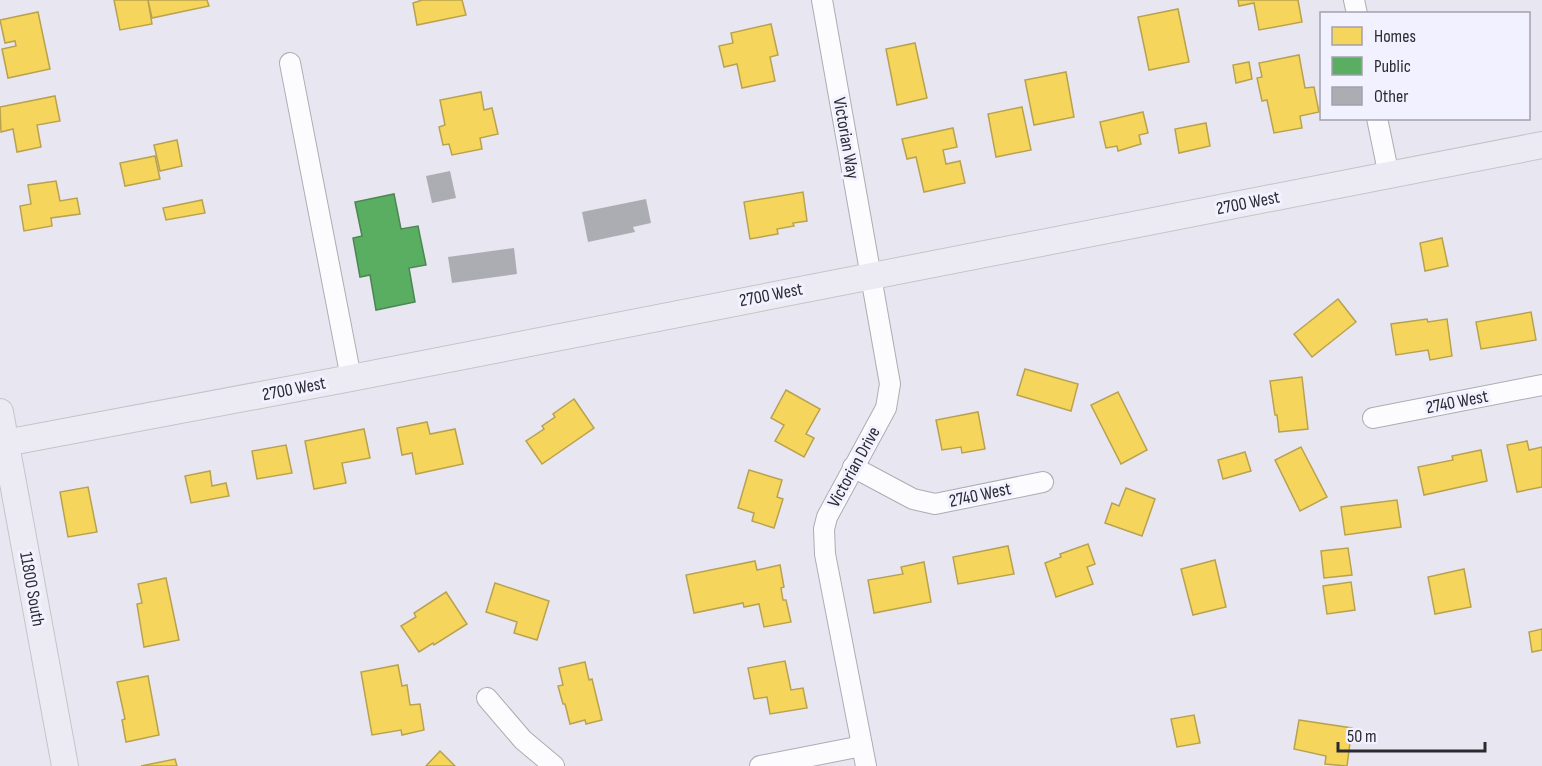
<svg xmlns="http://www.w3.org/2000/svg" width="1542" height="766" viewBox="0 0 1542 766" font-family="'Sofia Sans Condensed',sans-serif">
	<rect width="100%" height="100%" fill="#e8e7f1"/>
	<g fill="#f6d55c" stroke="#b9a24f" stroke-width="1.5">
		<polygon points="114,0 148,0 152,24 120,30"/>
		<polygon points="148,0 207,0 209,6 152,18"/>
		<polygon points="422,0 462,0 466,15 417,25 413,3"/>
		<polygon points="1238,0 1298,0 1302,22 1259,30 1254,3 1239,6"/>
		<polygon points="1178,9 1189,62 1149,70 1138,17"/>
		<polygon points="38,12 50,69 8,78 2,49 16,46 15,41 5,43 0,20"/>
		<polygon points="771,24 778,55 770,57 775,81 742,88 737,64 724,67 719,46 733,43 731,33"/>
		<polygon points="915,43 927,98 897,105 886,49"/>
		<polygon points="1299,55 1305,88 1314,87 1319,112 1300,116 1302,128 1274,133 1267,100 1262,101 1257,78 1262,77 1259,63"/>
		<polygon points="1249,62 1252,79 1236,83 1233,65"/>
		<polygon points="1066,72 1074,117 1034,125 1025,80"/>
		<polygon points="481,92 484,110 492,108 498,134 480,138 482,149 452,155 449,144 443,145 439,127 445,125 440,100"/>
		<polygon points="55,96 60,121 37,125 41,147 17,152 13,129 1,132 0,107"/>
		<polygon points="1022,107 1031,150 996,157 988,114"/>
		<polygon points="1143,112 1148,133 1139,135 1141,144 1118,151 1117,146 1106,148 1100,122"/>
		<polygon points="1206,123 1210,146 1179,153 1175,129"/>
		<polygon points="953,128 957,147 943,150 946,164 960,161 965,183 924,192 916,157 907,159 902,139"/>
		<polygon points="177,140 182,166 160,171 154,145"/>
		<polygon points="155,156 160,179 125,186 120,163"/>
		<polygon points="56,181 60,201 77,198 80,214 51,218 52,226 24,231 20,206 31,204 28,185"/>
		<polygon points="803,192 807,221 793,223 794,226 777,229 778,234 750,239 744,202"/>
		<polygon points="202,200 205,213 166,220 163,208"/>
		<polygon points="1442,238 1448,266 1425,271 1420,243"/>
		<polygon points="1338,299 1356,322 1312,357 1294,334"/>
		<polygon points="1531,312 1536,340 1481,349 1476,322"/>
		<polygon points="1427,319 1428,322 1447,319 1452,356 1430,360 1428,350 1396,355 1391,324"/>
		<polygon points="1025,369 1078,384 1071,411 1017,395"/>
		<polygon points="1302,377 1308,429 1279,432 1277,415 1275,415 1270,381"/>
		<polygon points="786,390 820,409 806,434 814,438 804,457 775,441 784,425 771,418"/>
		<polygon points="1118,392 1147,450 1121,464 1091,405"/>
		<polygon points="574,399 594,428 542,464 526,441 544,429 542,426 555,417 553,414"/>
		<polygon points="978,412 985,449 962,453 961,447 942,450 936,420"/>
		<polygon points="427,422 430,434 455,429 463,464 416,474 412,453 402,455 397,428"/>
		<polygon points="364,429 370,458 342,463 346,483 314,489 305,441"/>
		<polygon points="1527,441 1529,450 1542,447 1542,487 1517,492 1507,445"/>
		<polygon points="286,445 292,473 257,479 252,451"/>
		<polygon points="1301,447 1327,497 1300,511 1275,460"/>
		<polygon points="1481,450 1487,481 1424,495 1418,467 1453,460 1452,456"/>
		<polygon points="1245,452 1251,471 1223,479 1218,460"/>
		<polygon points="749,470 782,480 777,497 783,499 774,528 752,521 754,513 738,508"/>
		<polygon points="210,471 212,486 226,483 229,496 191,503 185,476"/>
		<polygon points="88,487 97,532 68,537 60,492"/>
		<polygon points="1126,488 1155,499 1142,536 1105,523 1112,503 1119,506"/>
		<polygon points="1397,500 1401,527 1345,535 1341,507"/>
		<polygon points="1088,544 1095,564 1087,567 1093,584 1056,597 1045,563 1061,557 1060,554"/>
		<polygon points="1008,546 1014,574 958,584 953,557"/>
		<polygon points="1348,548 1352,575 1324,578 1321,551"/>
		<polygon points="1215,560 1226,607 1193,615 1181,569"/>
		<polygon points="755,561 757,570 780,565 784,587 781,588 783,600 786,600 791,622 764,627 759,604 744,607 743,603 694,613 686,575"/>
		<polygon points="924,562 931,602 874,613 868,580 903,574 901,567"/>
		<polygon points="1464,569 1471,607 1435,614 1428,577"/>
		<polygon points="166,578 179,640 144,647 137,604 142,603 138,584"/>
		<polygon points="1351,582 1355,610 1327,614 1323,586"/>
		<polygon points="495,583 549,601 537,640 514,633 517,622 486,612"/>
		<polygon points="446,592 467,624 434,645 433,643 419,652 401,626 416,617 414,613"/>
		<polygon points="1542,629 1542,650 1532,652 1529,632"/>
		<polygon points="785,661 791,690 803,688 807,708 770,714 767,697 754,699 748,668"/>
		<polygon points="585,662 589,680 592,679 602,720 586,724 585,720 570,724 565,704 563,704 558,686 563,685 559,668"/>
		<polygon points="398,665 402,686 407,685 410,705 420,704 424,730 402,735 401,730 372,735 361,672"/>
		<polygon points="148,676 159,735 126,742 122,720 125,719 117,682"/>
		<polygon points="1194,715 1200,743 1177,747 1171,719"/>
		<polygon points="1299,720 1352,728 1347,766 1325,764 1326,756 1294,749"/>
		<polygon points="440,751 455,766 426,766"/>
		<polygon points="175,759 177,766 141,766"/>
	</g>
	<polygon fill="#5aae61" stroke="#4c8653" stroke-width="1.5" points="394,194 401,229 418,226 426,265 409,268 415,302 376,310 370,275 360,277 353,238 362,236 355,202"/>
	<g fill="#acacb3">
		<polygon points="450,171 456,198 432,203 426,176"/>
		<polygon points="646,199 651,223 633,227 635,232 588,242 582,212"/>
		<polygon points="514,248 517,274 452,283 448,257"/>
	</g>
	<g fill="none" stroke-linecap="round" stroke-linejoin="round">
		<g stroke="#adacb3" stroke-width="22">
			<g id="minor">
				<polyline points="822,0 890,384 886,408 827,517 824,529 825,554 866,766"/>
				<polyline points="1354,0 1357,14"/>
				<polyline points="290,63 351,378"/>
				<polyline points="1377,118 1389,176"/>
				<polyline points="1373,418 1542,385"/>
				<polyline points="853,467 913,499 935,504 1043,482"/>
				<polyline points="487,698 523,740 554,766"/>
				<polyline points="760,766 862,746"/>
			</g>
		</g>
		<g stroke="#c5c4c9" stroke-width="28">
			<g id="major">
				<polyline points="0,412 65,766"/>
				<polyline points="0,444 351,378 1542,145"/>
			</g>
		</g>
		<use href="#minor" stroke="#fcfbfd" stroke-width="20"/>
		<use href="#major" stroke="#ecebf4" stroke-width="26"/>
	</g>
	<g text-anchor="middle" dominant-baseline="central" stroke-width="6" stroke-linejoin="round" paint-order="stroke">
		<g font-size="18" fill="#2b2a31" stroke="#f2f1ff">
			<text transform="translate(846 138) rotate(80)">Victorian Way</text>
			<text transform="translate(1248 203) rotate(-11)">2700 West</text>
			<text transform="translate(771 295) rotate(-11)">2700 West</text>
			<text transform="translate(294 389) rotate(-11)">2700 West</text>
			<text transform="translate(1457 402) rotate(-11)">2740 West</text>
			<text transform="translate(854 467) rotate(-61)">Victorian Drive</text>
			<text transform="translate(980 495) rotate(-12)">2740 West</text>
			<text transform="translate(32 589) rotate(80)">11800 South</text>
		</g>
	</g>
	<rect x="1320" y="12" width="210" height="108" fill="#f2f1ff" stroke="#a2a1ad" stroke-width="1.5"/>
	<rect x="1332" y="27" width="30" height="18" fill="#f6d55c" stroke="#a2a1ad" stroke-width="1.5"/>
	<text x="1374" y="42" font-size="18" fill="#2b2a31">Homes</text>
	<rect x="1332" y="57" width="30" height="18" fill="#5aae61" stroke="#a2a1ad" stroke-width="1.5"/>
	<text x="1374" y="72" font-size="18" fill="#2b2a31">Public</text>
	<rect x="1332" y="87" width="30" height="18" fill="#acacb3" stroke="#a2a1ad" stroke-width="1.5"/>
	<text x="1374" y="102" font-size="18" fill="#2b2a31">Other</text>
	<path d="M1338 742v9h147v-9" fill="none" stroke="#2b2a31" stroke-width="3"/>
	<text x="1347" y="742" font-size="18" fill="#2b2a31" stroke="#f2f1ff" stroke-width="4.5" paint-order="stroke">50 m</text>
</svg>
